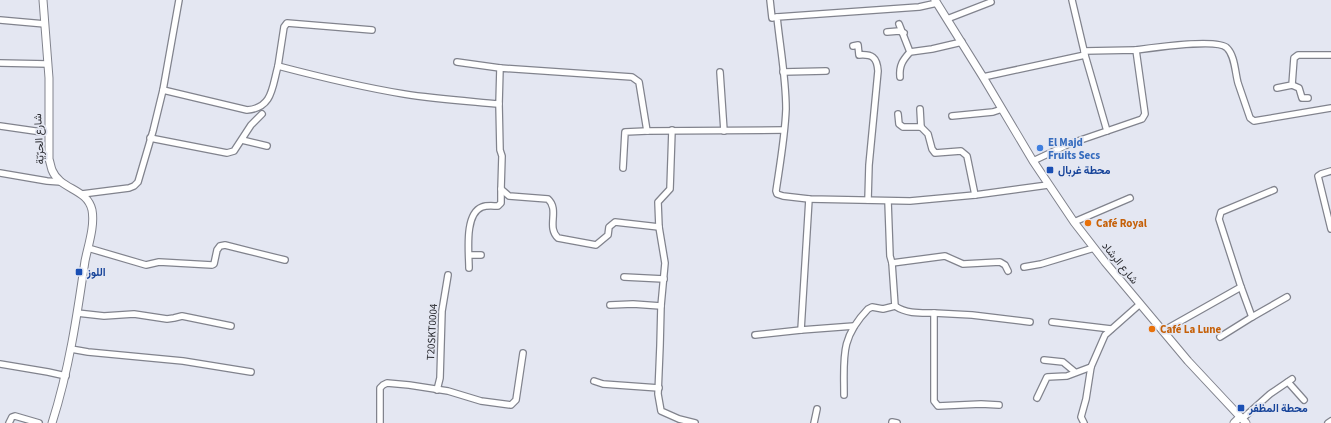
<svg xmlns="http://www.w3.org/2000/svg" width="1331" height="423" viewBox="0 0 1331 423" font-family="'Source Sans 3',Vazirmatn,sans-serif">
	<rect width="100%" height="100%" fill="#e4e7f2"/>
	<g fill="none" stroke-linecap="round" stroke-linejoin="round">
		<g stroke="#81838d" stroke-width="8">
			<g id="street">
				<polyline points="770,0 772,18 777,17"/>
				<path d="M937 3 919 7 777 17C780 47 786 78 786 109 785 136 780 164 776 191L777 194 783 196 809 199 910 201 975 195 1048 185"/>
				<polyline points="947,19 991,2"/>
				<polyline points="0,20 45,24"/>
				<polyline points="899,24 910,52"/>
				<polyline points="887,32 899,31 904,33"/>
				<path d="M853 46 858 45 859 55C872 54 877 57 878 71L869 165 868 200"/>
				<path d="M1136 50C1151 48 1218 38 1227 48 1235 56 1235 72 1238 83 1242 95 1246 106 1250 118L1254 121 1331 108"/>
				<polyline points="1084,51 1136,50 1145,114 1142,119 1107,131"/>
				<polyline points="457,62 500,68"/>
				<polyline points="0,63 48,64"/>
				<polyline points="278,66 284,27 287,23 372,30"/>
				<polyline points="720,72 724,131"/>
				<polyline points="783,72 826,71"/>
				<path d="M900 77C899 65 903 60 910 52L932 49 962 42"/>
				<polyline points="983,77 1085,55"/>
				<polyline points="1292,85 1299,88 1302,98 1308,98"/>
				<polyline points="1277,88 1292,85 1294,58 1298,55 1331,55"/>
				<polyline points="163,90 179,0"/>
				<path d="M499 104 500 150 502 156 501 189 509 196 548 199C560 210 546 227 558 238L596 245 608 235 609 227 615 222 659 227"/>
				<polyline points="920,109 921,127"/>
				<polyline points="898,114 899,124 903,127 921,127 928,134 932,149 935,153 961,151 967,156 975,195"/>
				<polyline points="952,116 993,112 1002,109"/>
				<polyline points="0,126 49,133"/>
				<polyline points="672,130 670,189 658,202 659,227 665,263 661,306 660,346 658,394 661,411 679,419 695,423"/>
				<polyline points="150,138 227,153 234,151 251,125 262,114"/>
				<polyline points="242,140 267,146"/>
				<polyline points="1033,161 1069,144 1107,131 1085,55 1072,0"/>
				<polyline points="623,168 625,132 647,131"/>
				<polyline points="1331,171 1321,174 1318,176 1331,229"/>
				<polyline points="0,173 47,181 61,182"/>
				<path d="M82 194 129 188 134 186 138 182 153 131 163 90 247 110C273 108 272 87 278 66 320 77 361 87 404 94 435 99 467 101 499 104L500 68 632 77 639 82 647 131 784 130"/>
				<polyline points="809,199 801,330 854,326"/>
				<polyline points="1074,222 1130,198"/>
				<polyline points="88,248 146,265 159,262 212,265 214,264 217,250 220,246 225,245 285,260"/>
				<polyline points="469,255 481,255"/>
				<polyline points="892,263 945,256 963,264 1000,262 1005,265 1008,271"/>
				<polyline points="1024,267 1041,264 1094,248"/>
				<path d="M469 268C469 253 464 214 482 207 487 205 493 206 498 206L501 203V189"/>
				<polyline points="624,277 664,279"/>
				<polyline points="1241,287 1252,317 1287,297"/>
				<polyline points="610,305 633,304 661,306"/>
				<path d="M895 306C907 314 920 313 934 313V401L938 406 981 404 999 405"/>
				<polyline points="77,313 104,316 134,314 167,319 174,318 182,316 231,326"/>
				<polyline points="934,313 972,315 1030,322"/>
				<polyline points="1052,322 1111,329"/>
				<polyline points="1163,331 1241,287 1219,219 1221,212 1274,190"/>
				<polyline points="755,335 801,330"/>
				<polyline points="1220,337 1252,317"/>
				<polyline points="71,349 88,352 183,361 251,372"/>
				<polyline points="1044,360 1063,362 1075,372"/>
				<polyline points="0,364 48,372 66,376"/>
				<polyline points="594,381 603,384 659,388"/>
				<polyline points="1288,382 1304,400"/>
				<polyline points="437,390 440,378 442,311 448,275"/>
				<path d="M844 395C844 357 840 338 868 309L872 307 883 309 895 306 892 263 890 256 888 201"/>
				<polyline points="1037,398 1047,377 1067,376 1091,367 1105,335 1140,304"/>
				<polyline points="1242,419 1270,394 1292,379"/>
				<polyline points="892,422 897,423"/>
				<polyline points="9,423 12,417 15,416 39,423"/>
				<polyline points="380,423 380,388 383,385 387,383 409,385 448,391 481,401 511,405 516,400 523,353"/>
				<polyline points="814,423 817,409"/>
				<polyline points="1084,423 1081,417 1086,399 1091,367"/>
				<polyline points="1328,423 1331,421"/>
			</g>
		</g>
		<g stroke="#81838d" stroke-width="9">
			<g id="secondary">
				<path d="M43 0 49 78V159C50 162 51 167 52 170 60 190 87 188 92 210 95 226 88 246 85 261 77 316 69 370 52 423"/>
				<polyline points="935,0 983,77 1033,161 1074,222 1105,262 1188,361 1246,423"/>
				<polyline points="1234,423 1240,417"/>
			</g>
		</g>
		<use href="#street" stroke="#fff" stroke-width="5.5"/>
		<use href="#secondary" stroke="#fff" stroke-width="7"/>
	</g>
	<circle fill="#3f7fe0" stroke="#e4e7f2" stroke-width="1.5" cx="1040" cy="148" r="4"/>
	<g fill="#1a4fb4" stroke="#e4e7f2" stroke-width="1.5">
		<rect x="1046" y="166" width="8" height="8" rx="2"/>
		<rect x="75" y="268" width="8" height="8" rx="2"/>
		<rect x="1237" y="404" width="8" height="8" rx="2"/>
	</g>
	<g fill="#e8710a" stroke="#e4e7f2" stroke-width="1.5">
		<circle cx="1088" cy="223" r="4"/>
		<circle cx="1152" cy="329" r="4"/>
	</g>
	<g text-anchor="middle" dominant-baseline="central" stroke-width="3.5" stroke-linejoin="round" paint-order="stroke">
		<g font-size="11" fill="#2a2b30" stroke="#e4e7f2">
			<text transform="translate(39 139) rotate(-93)">شارع الحرّيّة</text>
			<text transform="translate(1120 263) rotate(51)">شارع الرشاد</text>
			<text transform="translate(432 332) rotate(-87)">T20SKT0004</text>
		</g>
		<g font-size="11" font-weight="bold" fill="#366cbe" stroke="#e4e7f2" text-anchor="start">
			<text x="1048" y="142">El Majd<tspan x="1048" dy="13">Fruits Secs</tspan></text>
		</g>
		<g font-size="11" font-weight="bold" fill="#164399" stroke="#e4e7f2" text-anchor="start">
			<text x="1058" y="170">محطة غربال</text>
			<text x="87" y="272">اللوز</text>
			<text x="1249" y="408">محطة المظفر</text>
		</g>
		<g font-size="11" font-weight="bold" fill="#c56008" stroke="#e4e7f2" text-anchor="start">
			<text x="1096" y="223">Café Royal</text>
			<text x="1160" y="329">Café La Lune</text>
		</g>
	</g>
</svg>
